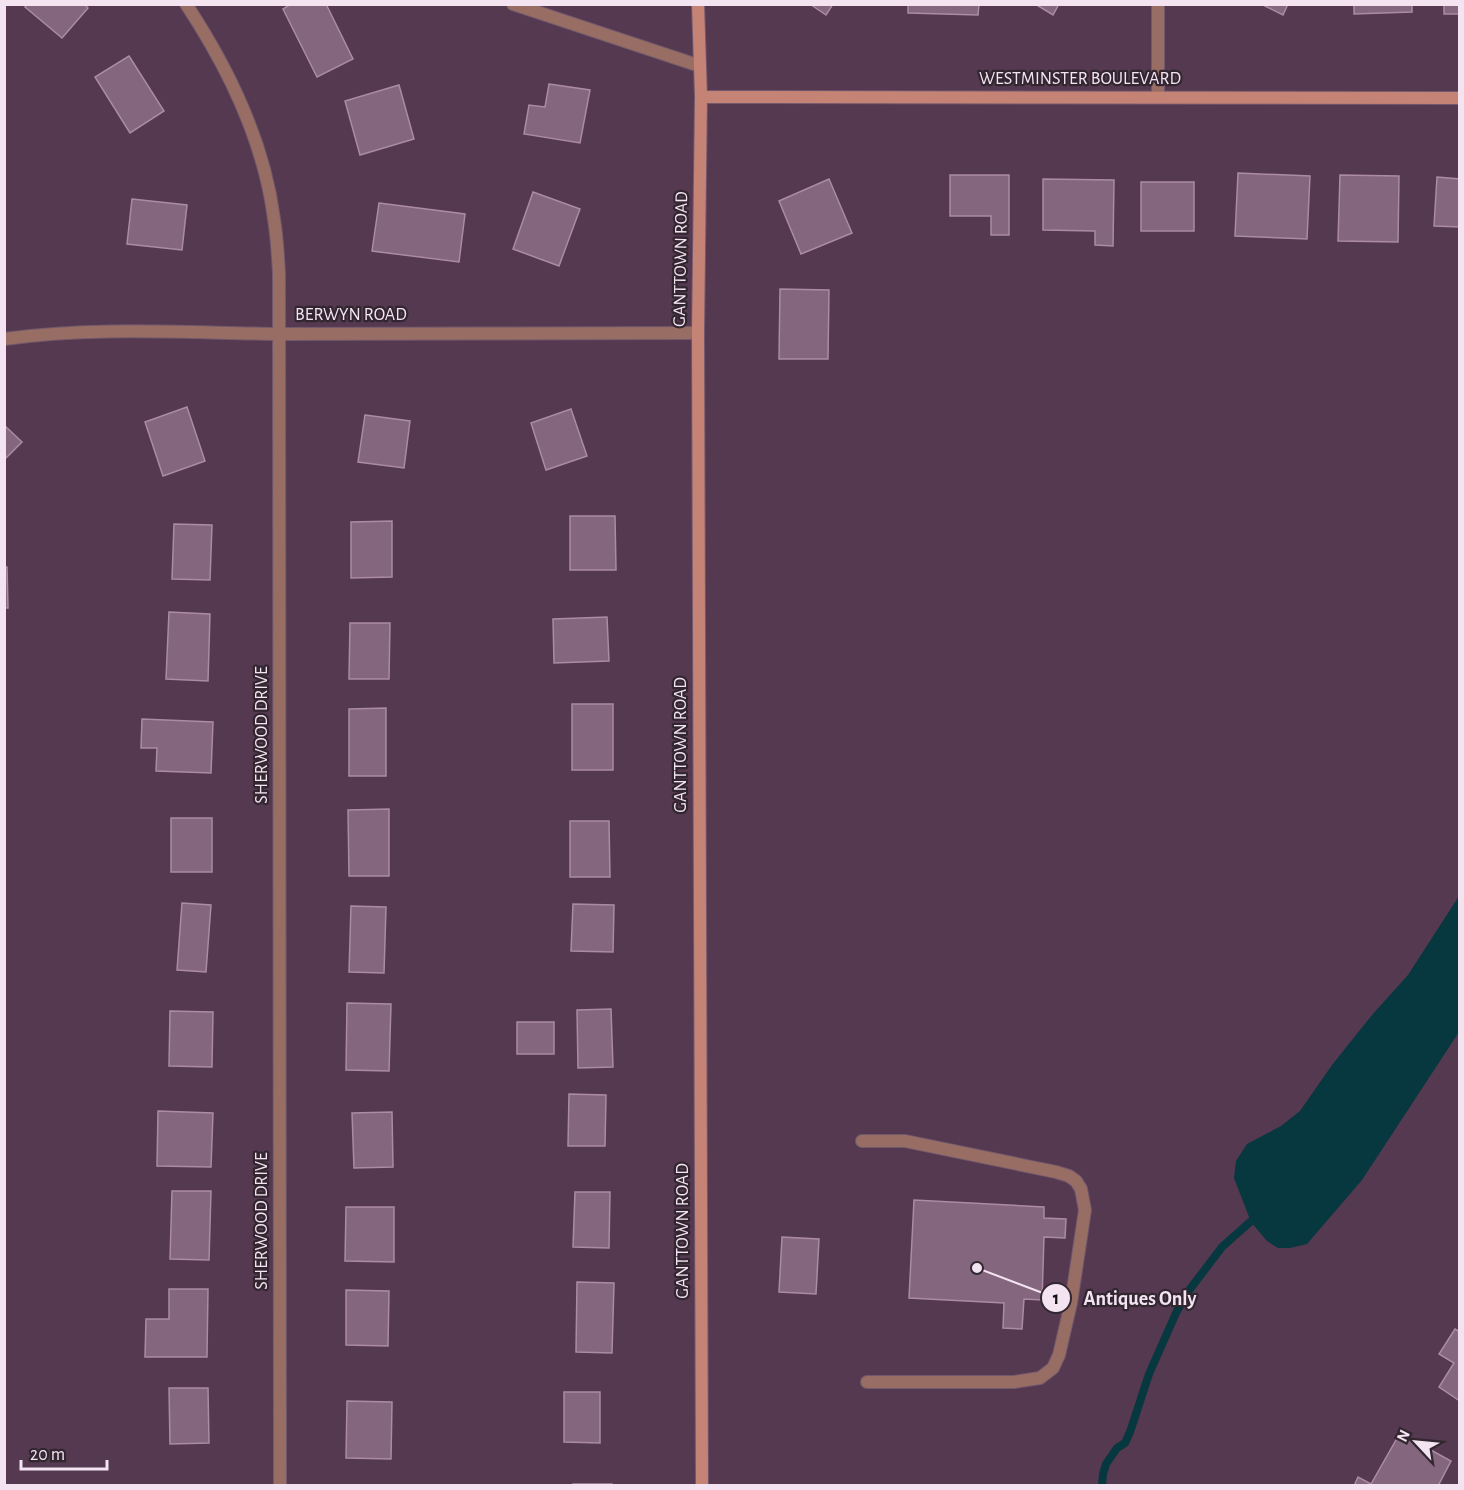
<svg xmlns="http://www.w3.org/2000/svg" width="1464" height="1490" viewBox="0 0 1464 1490" font-family="'Alegreya Sans',sans-serif">
	<rect width="100%" height="100%" fill="#553950"/>
	<polygon fill="#07373f" points="1459,896 1459,1032 1362,1180 1307,1244 1290,1248 1278,1248 1267,1241 1251,1222 1234,1178 1236,1161 1247,1144 1281,1126 1300,1111 1332,1065 1372,1015 1408,975"/>
	<g fill="none" stroke-linecap="round" stroke-linejoin="round">
		<polyline stroke="#07373f" stroke-width="8" points="1102,1486 1103,1474 1106,1464 1117,1448 1125,1443 1130,1432 1149,1374 1176,1313 1187,1293 1222,1247 1259,1214"/>
	</g>
	<g fill="#84667e" stroke="#ab8ba5" stroke-width="1.5">
		<polygon points="28,4 84,4 88,8 62,38 25,7"/>
		<polygon points="291,4 326,4 353,59 317,77 283,9"/>
		<polygon points="810,4 833,4 826,15"/>
		<polygon points="908,4 979,4 978,15 908,13"/>
		<polygon points="1035,4 1059,4 1053,15"/>
		<polygon points="1261,4 1288,4 1283,15"/>
		<polygon points="1354,4 1412,4 1412,12 1354,14"/>
		<rect x="1444" y="4" width="16" height="10"/>
		<polygon points="129,56 164,111 130,133 95,77"/>
		<polygon points="549,84 590,90 580,143 524,134 529,105 545,107"/>
		<polygon points="399,85 414,139 360,155 345,101"/>
		<polygon points="1238,173 1310,176 1307,239 1235,236"/>
		<polygon points="950,175 1009,175 1009,235 991,235 991,216 950,216"/>
		<polygon points="1340,175 1399,176 1398,242 1338,241"/>
		<polygon points="1437,177 1460,179 1460,227 1434,226"/>
		<polygon points="829,179 852,233 801,254 779,201"/>
		<polygon points="1043,179 1114,180 1113,246 1095,245 1095,231 1043,230"/>
		<rect x="1141" y="182" width="53" height="49"/>
		<polygon points="533,192 580,209 559,266 513,249"/>
		<polygon points="132,199 187,205 182,250 127,244"/>
		<polygon points="379,203 465,214 459,262 372,251"/>
		<polygon points="780,289 829,290 828,359 779,359"/>
		<polygon points="187,407 205,461 163,476 145,422"/>
		<polygon points="571,409 587,456 546,470 531,423"/>
		<polygon points="365,415 410,421 404,468 358,462"/>
		<polygon points="4,425 22,442 4,460"/>
		<polygon points="570,516 615,516 616,570 570,570"/>
		<polygon points="392,521 392,577 351,578 351,522"/>
		<polygon points="174,524 212,525 210,580 172,579"/>
		<polygon points="4,567 7,567 8,608 4,608"/>
		<polygon points="169,612 210,614 208,681 166,679"/>
		<polygon points="607,617 609,661 554,663 553,619"/>
		<polygon points="350,623 390,623 389,679 349,679"/>
		<rect x="572" y="704" width="41" height="66"/>
		<polygon points="386,708 386,776 349,776 349,709"/>
		<polygon points="142,719 213,722 211,773 156,771 157,748 141,748"/>
		<polygon points="389,809 389,876 349,876 348,810"/>
		<rect x="171" y="818" width="41" height="54"/>
		<polygon points="570,821 609,821 610,877 570,877"/>
		<polygon points="182,903 211,905 206,972 177,970"/>
		<polygon points="573,904 614,905 613,952 571,951"/>
		<polygon points="351,906 386,907 384,973 349,972"/>
		<polygon points="347,1003 391,1004 389,1071 346,1070"/>
		<polygon points="611,1009 613,1067 578,1068 577,1010"/>
		<polygon points="170,1011 213,1012 212,1067 169,1066"/>
		<rect x="517" y="1022" width="37" height="32"/>
		<polygon points="569,1094 606,1095 605,1146 568,1146"/>
		<polygon points="158,1111 213,1113 211,1167 157,1166"/>
		<polygon points="392,1112 393,1167 354,1168 352,1113"/>
		<polygon points="172,1191 211,1191 209,1260 170,1259"/>
		<polygon points="575,1192 610,1192 609,1248 573,1247"/>
		<polygon points="914,1200 1044,1207 1044,1218 1066,1219 1065,1238 1044,1237 1042,1300 1024,1299 1022,1329 1003,1328 1004,1303 909,1298"/>
		<polygon points="346,1207 394,1207 394,1262 345,1261"/>
		<polygon points="782,1237 819,1239 816,1294 779,1292"/>
		<polygon points="577,1282 614,1283 612,1353 576,1352"/>
		<polygon points="169,1289 208,1289 207,1357 145,1357 146,1319 169,1319"/>
		<polygon points="346,1290 389,1291 388,1346 346,1345"/>
		<polygon points="1455,1329 1460,1332 1460,1401 1439,1387 1454,1363 1439,1354"/>
		<polygon points="169,1388 208,1388 209,1443 170,1444"/>
		<polygon points="564,1392 600,1392 600,1443 564,1442"/>
		<polygon points="347,1401 392,1402 391,1459 346,1458"/>
		<polygon points="1400,1433 1451,1461 1438,1486 1354,1486 1358,1477 1371,1484"/>
		<rect x="573" y="1484" width="39" height="2"/>
	</g>
	<g fill="none" stroke-linecap="round" stroke-linejoin="round">
		<g stroke="#72586d" stroke-width="14">
			<g id="lane">
				<polyline points="513,4 700,66"/>
				<polyline points="862,1141 905,1141 1056,1172 1069,1176 1076,1181 1081,1189 1085,1210 1071,1303 1059,1355 1053,1368 1040,1378 1014,1382 867,1382"/>
			</g>
		</g>
		<g stroke="#72586d" stroke-width="14">
			<g id="street">
				<path d="M186 4C229 69 264 141 274 219 277 237 278 255 279 274L280 1486"/>
				<polyline points="1158,97 1158,4"/>
				<path d="M4 339C96 326 189 333 281 334 420 334 559 333 698 333"/>
			</g>
		</g>
		<g stroke="#72586d" stroke-width="14">
			<g id="secondary">
				<polyline points="698,4 701,97 698,333 702,1486"/>
				<polyline points="701,97 1460,98"/>
			</g>
		</g>
		<use href="#lane" stroke="#986d64" stroke-width="12"/>
		<use href="#street" stroke="#986d64" stroke-width="12"/>
		<use href="#secondary" stroke="#c58375" stroke-width="12"/>
	</g>
	<g text-anchor="middle" dominant-baseline="central" stroke-width="4.5" stroke-linejoin="round" paint-order="stroke">
		<g font-size="18" fill="#f4e3f1" stroke="#322630">
			<text x="1080" y="79">WESTMINSTER BOULEVARD</text>
			<text transform="translate(681 259) rotate(-89)">GANTTOWN ROAD</text>
			<text x="351" y="315">BERWYN ROAD</text>
			<text transform="translate(262 735) rotate(-90)">SHERWOOD DRIVE</text>
			<text transform="translate(681 745) rotate(-90)">GANTTOWN ROAD</text>
			<text transform="translate(262 1221) rotate(-90)">SHERWOOD DRIVE</text>
			<text transform="translate(683 1231) rotate(-90)">GANTTOWN ROAD</text>
		</g>
	</g>
	<path fill="none" stroke="#f4e3f1" stroke-width="2" d="M977 1268L1056 1298"/>
	<g fill="#f4e3f1" stroke="#322630" stroke-width="2">
		<circle cx="977" cy="1268" r="6"/>
		<circle cx="1056" cy="1298" r="15"/>
	</g>
	<g font-size="18" text-anchor="middle" font-weight="bold" fill="#111">
		<text x="1056" y="1304">1</text>
	</g>
	<g font-size="20" text-anchor="middle" font-weight="bold" fill="#f4e3f1" stroke="#322630" stroke-width="4.5" stroke-linejoin="round" paint-order="stroke">
		<text x="1140" y="1305">Antiques Only</text>
	</g>
	<rect width="1464" height="1490" fill="none" stroke="#f4e3f1" stroke-width="12"/>
	<g transform="translate(1416 1442) rotate(296)" stroke="#322630" stroke-width="4.5" paint-order="stroke">
	<path d="M0-4.5L10 22L0 15L-10 22Z" fill="#f4e3f1"/>
	<text y="-9" font-size="16" font-weight="bold" text-anchor="middle" fill="#f4e3f1">N</text>
	</g>
	<path d="M21 1460v9h86v-9" fill="none" stroke="#f4e3f1" stroke-width="3"/>
	<text x="30" y="1460" font-size="18" fill="#f4e3f1" stroke="#322630" stroke-width="4.5" paint-order="stroke">20 m</text>
</svg>
